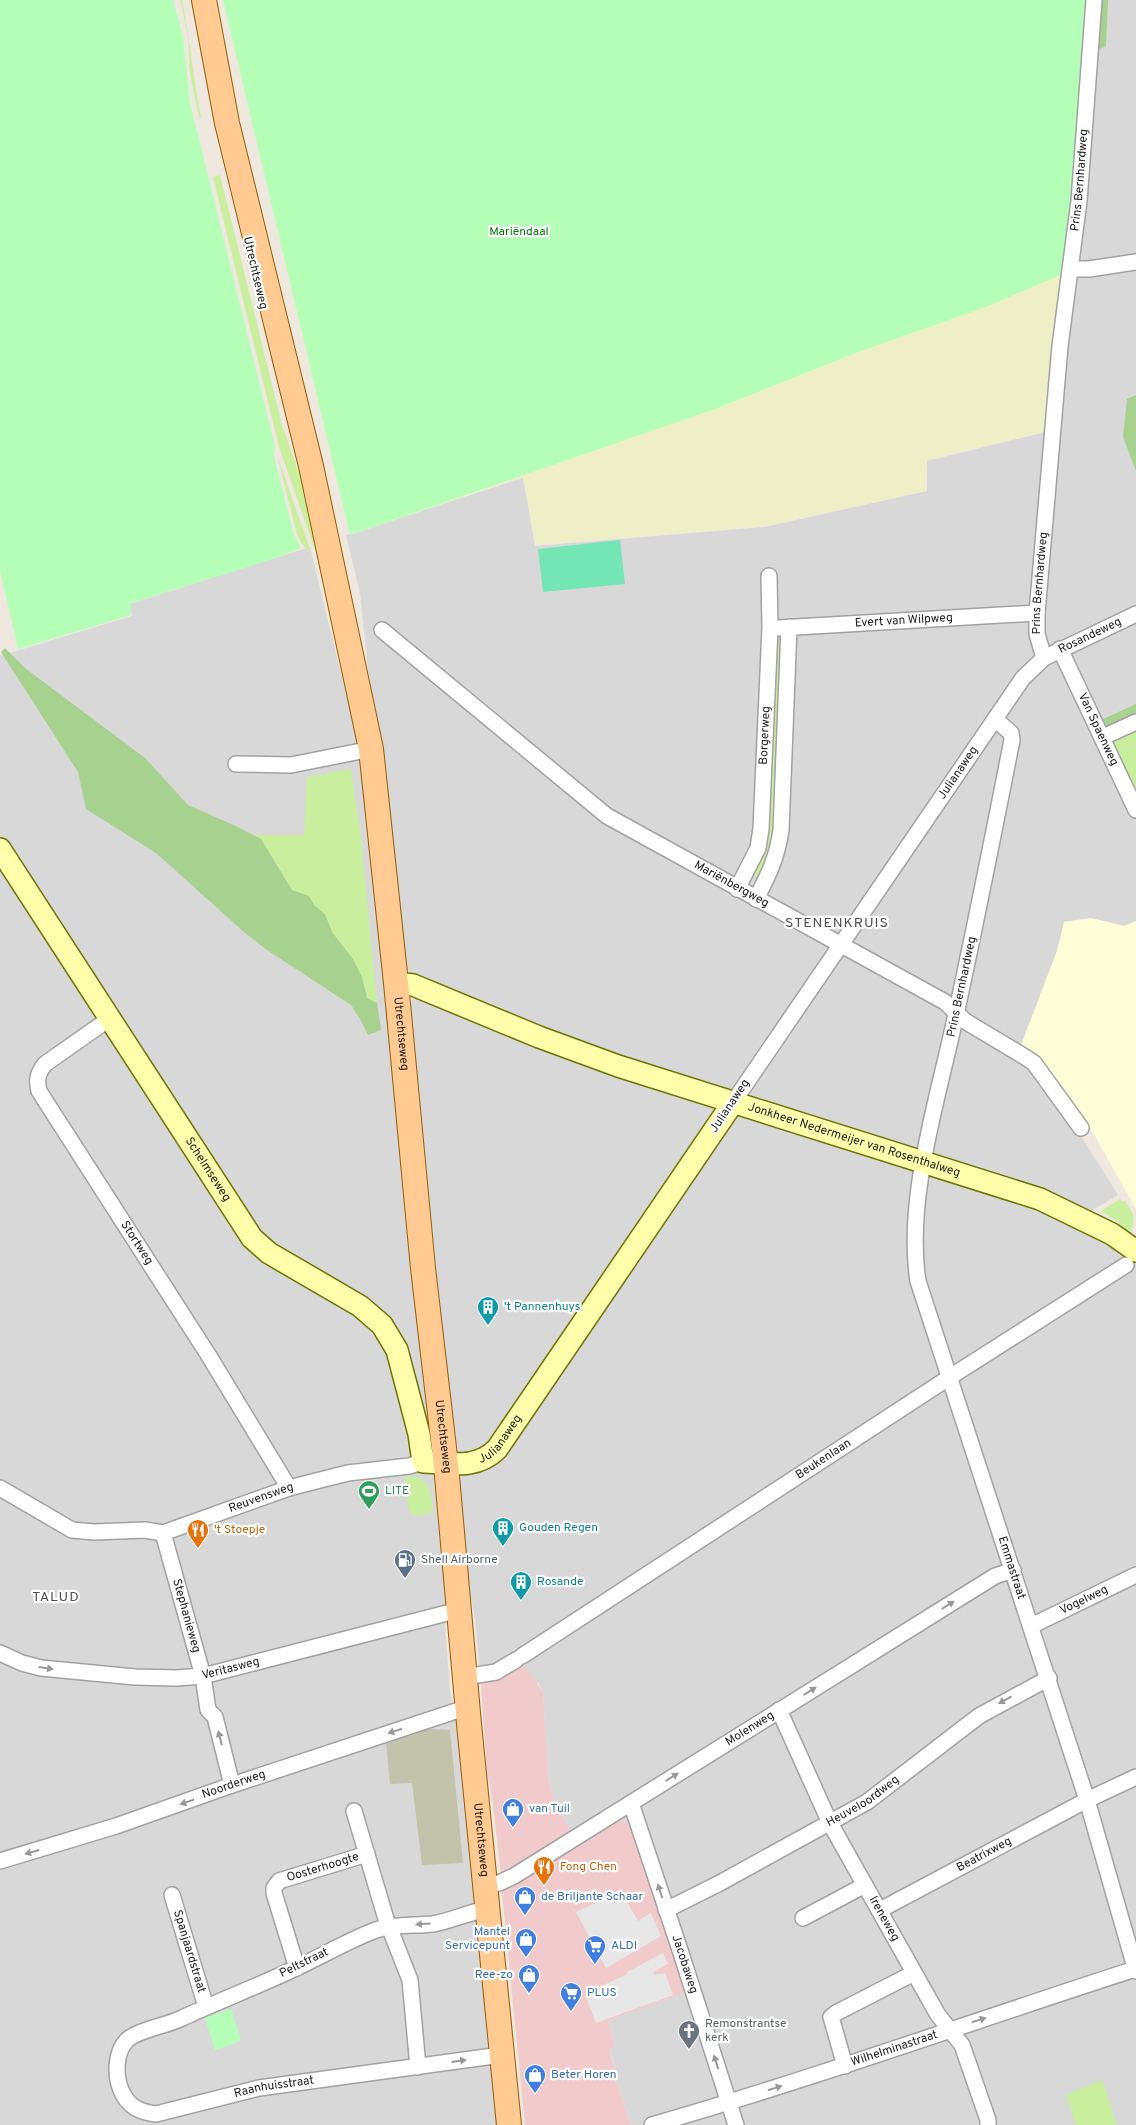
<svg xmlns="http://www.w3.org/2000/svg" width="1136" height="2125" viewBox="0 0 1136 2125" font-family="Overpass,sans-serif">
	<rect width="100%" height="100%" fill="#eee8df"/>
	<g fill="#d9d8d8">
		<polygon points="1101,0 1136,0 1136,921 1124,926 1091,918 1064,922 1057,951 1020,1048 1083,1139 1118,1195 1088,1213 717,1092 520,1019 503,1008 477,998 457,994 409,972 406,969 384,756 370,688 360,593 346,535 523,478 535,546 765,527 927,491 927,461 1058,429 1077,274"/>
		<polygon points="310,547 361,755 424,1372 446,1607 445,1627 450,1690 461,1756 498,2125 0,2125 0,656 132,616 130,604"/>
		<polygon points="415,997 1018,1199 1136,1258 1136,2125 631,2125 614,2073 616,2072 609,2048 615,2046 608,2021 688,1991 578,1842 556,1807 548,1776 543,1692 538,1683 484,1681 481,1684 475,1620 467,1577 456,1441 446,1369 410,1002"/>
	</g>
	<g fill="#f1cbcc">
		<polygon points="522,1662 543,1692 548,1776 556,1807 573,1834 505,1873 501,1873 491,1790 487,1774 481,1684"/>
		<polygon points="615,1821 623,1821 631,1825 689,1991 608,2021 615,2046 609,2049 616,2073 614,2073 631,2125 525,2125 502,1893 503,1889"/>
	</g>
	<polygon fill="#fffdd7" points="1091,918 1124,926 1136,921 1136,1209 1095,1136 1069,1102 1020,1048 1057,951 1064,922"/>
	<polygon fill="#c3c2aa" points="429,1729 450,1730 463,1863 422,1865 412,1783 390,1784 386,1742"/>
	<polygon fill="#eeefc7" points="223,0 1089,0 1065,273 1048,431 927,460 926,491 764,526 536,545 523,477 350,535"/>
	<g fill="#c9ee9e">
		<path d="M180 0H182C190 39 193 78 201 117H199L190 74 188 36Z"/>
		<polygon points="220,175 282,425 311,507 321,551 316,553 279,447 213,177"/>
		<polygon points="277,455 311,552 310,552 301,543 297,534"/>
		<polygon points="778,640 783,641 776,836 760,877 758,878 754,876 753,873 774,642"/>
		<polygon points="1133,730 1136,732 1136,797 1110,740"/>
		<polygon points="351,769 361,838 377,1003 367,998 362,977 332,932 325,914 314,905 309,896 292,890 261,839 254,835 304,835 307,777"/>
		<path d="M1120 1199 1122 1202 1125 1201C1134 1214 1136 1218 1131 1233L1121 1227 1120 1223 1101 1211Z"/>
		<path d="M413 1476C431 1479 431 1495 433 1511 428 1515 417 1517 411 1514L403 1488 406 1477Z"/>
		<polygon points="1102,2080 1117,2125 1076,2125 1066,2095"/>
	</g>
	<g fill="#a6d18f">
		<polygon points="1098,0 1108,0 1106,46 1094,52"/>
		<polygon points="1136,395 1136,471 1123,437 1127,399"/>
		<polygon points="5,648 25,668 145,758 188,805 240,828 261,839 292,890 309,896 314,905 325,914 332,932 353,959 362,977 367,998 377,1003 381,1030 368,1035 360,1019 351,1005 267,950 244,932 156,853 86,809 78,772 1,652"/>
		<polygon points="1136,704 1136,714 1105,728 1101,720"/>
	</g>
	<g fill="#b5feb8">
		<polygon points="0,0 173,0 183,36 190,103 275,446 274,456 294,535 301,548 276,558 131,603 131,615 18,649 0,571"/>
		<polygon points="223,0 1089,0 1065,273 986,307 858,352 715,409 350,535"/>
		<polygon points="231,2009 241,2041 215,2050 205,2018"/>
	</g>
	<polygon fill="#74e6b5" points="620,540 625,584 543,592 538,549"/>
	<g fill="#e7e7e7">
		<polygon points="621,1891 638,1921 651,1913 661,1936 606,1968 576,1912"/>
		<polygon points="663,1953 668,1964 653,1972 655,1975 665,1973 673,1995 596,2023 585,1994 627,1974 627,1972"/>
	</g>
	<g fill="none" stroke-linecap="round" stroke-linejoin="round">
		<g stroke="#a2a2a2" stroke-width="18">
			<g id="street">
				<polyline points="1072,269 1089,269 1136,262"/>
				<path id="s1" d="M779 628 1037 613"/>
				<path id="s2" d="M382 630 607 816 945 1002 965 1021 1025 1057 1034 1063 1081 1128"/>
				<path id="s3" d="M1060 649 1136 810"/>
				<path id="s4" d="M1044 658 1037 634V613L1060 346 1079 201 1094 0"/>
				<path id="s5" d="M995 719 1011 733 1012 740C994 831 976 923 956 1014 939 1096 905 1198 918 1281L1087 1800 1136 1971"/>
				<polyline points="1103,737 1136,722"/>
				<polyline points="236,764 291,765 371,749"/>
				<path id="s6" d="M737 889 758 848 761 829 770 628 769 576"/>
				<path d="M756 899C769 874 777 858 781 830L789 627"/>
				<path id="s7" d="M109 1019 45 1064C38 1073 36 1079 39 1091L209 1356 289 1488"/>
				<path id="s8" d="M732 1104 1023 678 1044 658 1136 614"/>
				<path id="s9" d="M0 1488 72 1530 94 1532 145 1530 163 1533 289 1488 320 1480 348 1473 409 1466 423 1462"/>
				<path id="s10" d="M163 1533 203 1676 208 1710 215 1717 232 1785"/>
				<path id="s11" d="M1031 1626 1136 1575"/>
				<path id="s12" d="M0 1653 22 1663 41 1668 135 1677 177 1678 203 1676 447 1613 459 1612"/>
				<path id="s13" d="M522 1656 950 1377 1126 1265"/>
				<polyline points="465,1677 496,1672 516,1660"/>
				<path id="s14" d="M779 1710 830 1823 844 1848 938 2015 962 2045 988 2120V2125"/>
				<path id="s15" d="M631 1803 680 1950 736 2125"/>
				<polyline points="354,1811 386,1919 410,1980 418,2067"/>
				<path id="s16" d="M0 1861 116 1826 232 1785 468 1707"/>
				<path id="s17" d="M485 1886 499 1883 514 1876 995 1576 1013 1570"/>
				<path id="s18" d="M172 1895 206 2007"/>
				<path id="s19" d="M488 1909C469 1912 451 1921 433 1924 414 1926 395 1924 376 1930 349 1940 324 1955 298 1967 259 1986 218 2001 180 2019 165 2026 138 2030 127 2040 115 2052 115 2076 121 2090 128 2107 140 2112 156 2114L259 2088 501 2055"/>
				<path id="s20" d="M666 1910 718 1884 867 1802 979 1716 1049 1678"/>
				<path id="s21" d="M880 1910 1087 1800 1136 1777"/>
				<polyline points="803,1918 865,1885"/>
				<path id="s22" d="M297 1968 274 1893V1888L279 1881 367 1854"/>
				<polyline points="845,2066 831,2017 836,2013 914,1973"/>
				<path id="s23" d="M652 2125C815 2078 974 2021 1135 1969"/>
			</g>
		</g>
		<g stroke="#6c7400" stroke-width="24">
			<g id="secondary">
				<path id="s24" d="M0 849 252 1238 269 1253 360 1306 382 1325 397 1350 419 1434 423 1462C450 1463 476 1470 497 1449L732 1104"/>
				<path id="s25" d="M396 983 413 985 539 1037 618 1066 1040 1199 1112 1234 1136 1251"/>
			</g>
		</g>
		<g stroke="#925b00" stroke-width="26">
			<g id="primary">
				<path id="s26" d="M204 0 227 123 311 466 371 749 396 983 423 1268 446 1465 469 1724 509 2125"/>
			</g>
		</g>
		<use href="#street" stroke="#fff" stroke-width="15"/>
		<use href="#secondary" stroke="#ffffac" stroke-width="21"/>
		<use href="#primary" stroke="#ffcb93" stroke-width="24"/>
	</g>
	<defs><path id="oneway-solid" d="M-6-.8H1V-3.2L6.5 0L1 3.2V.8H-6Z" transform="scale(1.25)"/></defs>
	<g fill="#989898">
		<use href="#oneway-solid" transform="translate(948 1605) rotate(-32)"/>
		<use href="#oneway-solid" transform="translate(46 1668) rotate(8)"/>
		<use href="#oneway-solid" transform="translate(810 1691) rotate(-32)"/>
		<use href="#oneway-solid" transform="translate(1005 1700) rotate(151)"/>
		<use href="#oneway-solid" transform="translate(395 1731) rotate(162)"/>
		<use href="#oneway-solid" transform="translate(220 1738) rotate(-104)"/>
		<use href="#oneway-solid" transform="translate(672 1777) rotate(-32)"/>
		<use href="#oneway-solid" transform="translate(187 1802) rotate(161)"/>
		<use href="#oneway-solid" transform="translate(32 1852) rotate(164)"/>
		<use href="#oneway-solid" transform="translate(660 1891) rotate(-108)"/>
		<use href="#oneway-solid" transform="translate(423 1924) rotate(177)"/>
		<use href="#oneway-solid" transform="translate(979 2020) rotate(-18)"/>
		<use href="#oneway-solid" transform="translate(459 2061) rotate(-8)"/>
		<use href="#oneway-solid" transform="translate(716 2062) rotate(-108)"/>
		<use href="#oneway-solid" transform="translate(775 2088) rotate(-18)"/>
	</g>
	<defs>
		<g id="building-pin" transform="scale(1.125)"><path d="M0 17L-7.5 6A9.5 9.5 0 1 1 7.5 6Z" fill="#0f9aa8" stroke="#fff"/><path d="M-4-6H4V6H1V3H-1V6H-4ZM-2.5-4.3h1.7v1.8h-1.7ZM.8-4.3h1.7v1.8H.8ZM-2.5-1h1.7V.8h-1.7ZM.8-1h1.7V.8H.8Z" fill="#fff"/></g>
		<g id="stadium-pin" transform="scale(1.125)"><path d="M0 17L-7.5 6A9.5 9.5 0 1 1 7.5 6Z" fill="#2e9e5b" stroke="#fff"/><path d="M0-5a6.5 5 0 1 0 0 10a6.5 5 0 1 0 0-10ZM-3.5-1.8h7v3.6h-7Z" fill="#fff"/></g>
		<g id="restaurant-pin" transform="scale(1.125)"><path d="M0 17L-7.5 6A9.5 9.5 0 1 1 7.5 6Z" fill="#e8710a" stroke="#fff"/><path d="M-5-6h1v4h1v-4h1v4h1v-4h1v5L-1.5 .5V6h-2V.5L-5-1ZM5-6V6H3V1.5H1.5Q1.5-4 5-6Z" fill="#fff"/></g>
		<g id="fuel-pin" transform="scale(1.125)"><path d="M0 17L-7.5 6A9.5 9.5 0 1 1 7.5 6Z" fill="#5c6f8a" stroke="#fff"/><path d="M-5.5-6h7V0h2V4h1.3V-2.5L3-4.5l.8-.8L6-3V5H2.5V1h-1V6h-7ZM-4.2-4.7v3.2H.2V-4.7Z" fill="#fff"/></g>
		<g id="shop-pin" transform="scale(1.125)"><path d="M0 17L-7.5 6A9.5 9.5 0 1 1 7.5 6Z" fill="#3f7fe0" stroke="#fff"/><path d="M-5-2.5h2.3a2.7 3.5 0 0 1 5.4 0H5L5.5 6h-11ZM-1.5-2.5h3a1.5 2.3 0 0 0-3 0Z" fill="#fff"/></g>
		<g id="supermarket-pin" transform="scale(1.125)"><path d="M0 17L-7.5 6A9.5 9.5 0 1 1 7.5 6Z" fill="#3f7fe0" stroke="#fff"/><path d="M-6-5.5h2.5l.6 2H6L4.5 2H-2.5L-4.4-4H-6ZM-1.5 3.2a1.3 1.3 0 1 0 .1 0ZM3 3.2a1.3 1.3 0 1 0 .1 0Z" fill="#fff"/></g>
		<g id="church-pin" transform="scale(1.125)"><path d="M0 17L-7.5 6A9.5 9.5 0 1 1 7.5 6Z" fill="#6b7280" stroke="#fff"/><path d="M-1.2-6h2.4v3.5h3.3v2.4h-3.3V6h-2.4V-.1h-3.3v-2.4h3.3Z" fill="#fff"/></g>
	</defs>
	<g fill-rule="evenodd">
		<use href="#building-pin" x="488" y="1307"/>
		<use href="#stadium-pin" x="369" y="1491"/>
		<use href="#building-pin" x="503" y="1528"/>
		<use href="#restaurant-pin" x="198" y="1530"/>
		<use href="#fuel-pin" x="405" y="1560"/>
		<use href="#building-pin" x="521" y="1582"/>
		<use href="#shop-pin" x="513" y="1809"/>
		<use href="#restaurant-pin" x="544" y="1867"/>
		<use href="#shop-pin" x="525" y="1897"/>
		<use href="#shop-pin" x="526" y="1939"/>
		<use href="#supermarket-pin" x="595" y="1946"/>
		<use href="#shop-pin" x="529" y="1975"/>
		<use href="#supermarket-pin" x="571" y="1993"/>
		<use href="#church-pin" x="689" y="2031"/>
		<use href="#shop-pin" x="535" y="2075"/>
	</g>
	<g text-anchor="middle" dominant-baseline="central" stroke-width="4.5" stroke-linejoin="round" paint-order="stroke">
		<g font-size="12" fill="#1b1b1b" stroke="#fff">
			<text stroke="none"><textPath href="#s4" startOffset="481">Prins Bernhardweg</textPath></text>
			<text transform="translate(255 273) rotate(77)">Utrechtseweg</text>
			<text stroke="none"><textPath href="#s4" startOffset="76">Prins Bernhardweg</textPath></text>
			<text stroke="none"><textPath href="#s1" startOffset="125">Evert van Wilpweg</textPath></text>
			<text stroke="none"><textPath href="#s8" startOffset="596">Rosandeweg</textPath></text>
			<text stroke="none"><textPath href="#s3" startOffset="89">Van Spaenweg</textPath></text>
			<text stroke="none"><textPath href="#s6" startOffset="159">Borgerweg</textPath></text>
			<text stroke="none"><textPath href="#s8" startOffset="401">Julianaweg</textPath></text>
			<text stroke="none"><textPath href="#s2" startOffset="434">Mariënbergweg</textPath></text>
			<text transform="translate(962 987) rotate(-78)">Prins Bernhardweg</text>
			<text stroke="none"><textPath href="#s26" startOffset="1054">Utrechtseweg</textPath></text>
			<text transform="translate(730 1106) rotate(-56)">Julianaweg</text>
			<text stroke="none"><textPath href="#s25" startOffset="485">Jonkheer Nedermeijer van Rosenthalweg</textPath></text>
			<text stroke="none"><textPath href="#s24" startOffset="382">Schelmseweg</textPath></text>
			<text stroke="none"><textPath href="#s7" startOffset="288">Stortweg</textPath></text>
			<text stroke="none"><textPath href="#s26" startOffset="1459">Utrechtseweg</textPath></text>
			<text stroke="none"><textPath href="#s24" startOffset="852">Julianaweg</textPath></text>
			<text stroke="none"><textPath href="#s13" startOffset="360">Beukenlaan</textPath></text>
			<text stroke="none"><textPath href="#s9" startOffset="279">Reuvensweg</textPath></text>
			<text stroke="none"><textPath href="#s5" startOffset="881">Emmastraat</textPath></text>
			<text stroke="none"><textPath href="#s11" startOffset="59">Vogelweg</textPath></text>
			<text stroke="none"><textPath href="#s10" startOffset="86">Stephanieweg</textPath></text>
			<text stroke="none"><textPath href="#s12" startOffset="235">Veritasweg</textPath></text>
			<text stroke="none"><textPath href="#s17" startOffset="309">Molenweg</textPath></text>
			<text stroke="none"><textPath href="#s16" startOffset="246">Noorderweg</textPath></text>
			<text stroke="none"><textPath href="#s20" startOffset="225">Heuveloordweg</textPath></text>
			<text stroke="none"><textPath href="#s26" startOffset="1864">Utrechtseweg</textPath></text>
			<text stroke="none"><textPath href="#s21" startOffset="118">Beatrixweg</textPath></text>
			<text stroke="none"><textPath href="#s22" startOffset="138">Oosterhoogte</textPath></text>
			<text stroke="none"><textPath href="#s14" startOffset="234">Ireneweg</textPath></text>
			<text stroke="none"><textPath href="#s18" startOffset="59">Spanjaardstraat</textPath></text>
			<text transform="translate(304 1963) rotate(-26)">Peltstraat</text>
			<text stroke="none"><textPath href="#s15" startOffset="170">Jacobaweg</textPath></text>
			<text stroke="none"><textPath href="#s23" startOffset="254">Wilhelminastraat</textPath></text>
			<text stroke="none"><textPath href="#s19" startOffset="606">Raanhuisstraat</textPath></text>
		</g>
		<g font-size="12" fill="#018106" stroke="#fff">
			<text x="519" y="232">Mariëndaal</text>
		</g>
		<g font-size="12" fill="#0d838f" stroke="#fff" text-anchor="start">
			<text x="504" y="1307">'t Pannenhuys</text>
			<text x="519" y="1528">Gouden Regen</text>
			<text x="537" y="1582">Rosande</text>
		</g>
		<g font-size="12" fill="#27864d" stroke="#fff" text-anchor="start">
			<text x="385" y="1491">LITE</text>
		</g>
		<g font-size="12" fill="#c56008" stroke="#fff" text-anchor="start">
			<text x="214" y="1530">'t Stoepje</text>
			<text x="560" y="1867">Fong Chen</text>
		</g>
		<g font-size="12" fill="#4e5e75" stroke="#fff" text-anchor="start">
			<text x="421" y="1560">Shell Airborne</text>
		</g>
		<g font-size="12" fill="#366cbe" stroke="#fff" text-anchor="start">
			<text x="529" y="1809">van Tuil</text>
			<text x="541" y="1897">de Briljante Schaar</text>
			<text x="510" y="1932" text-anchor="end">Mantel<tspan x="510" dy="14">Servicepunt</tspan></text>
			<text x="611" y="1946">ALDI</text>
			<text x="513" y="1975" text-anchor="end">Ree-zo</text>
			<text x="587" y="1993">PLUS</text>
			<text x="551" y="2075">Beter Horen</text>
		</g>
		<g font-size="12" fill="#5b616d" stroke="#fff" text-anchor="start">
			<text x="705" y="2024">Remonstrantse<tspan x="705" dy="14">kerk</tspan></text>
		</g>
		<g font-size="14" letter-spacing="1" fill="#4e4e4e" stroke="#fff">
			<text x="837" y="923">STENENKRUIS</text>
			<text x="56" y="1597">TALUD</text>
		</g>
	</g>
</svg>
